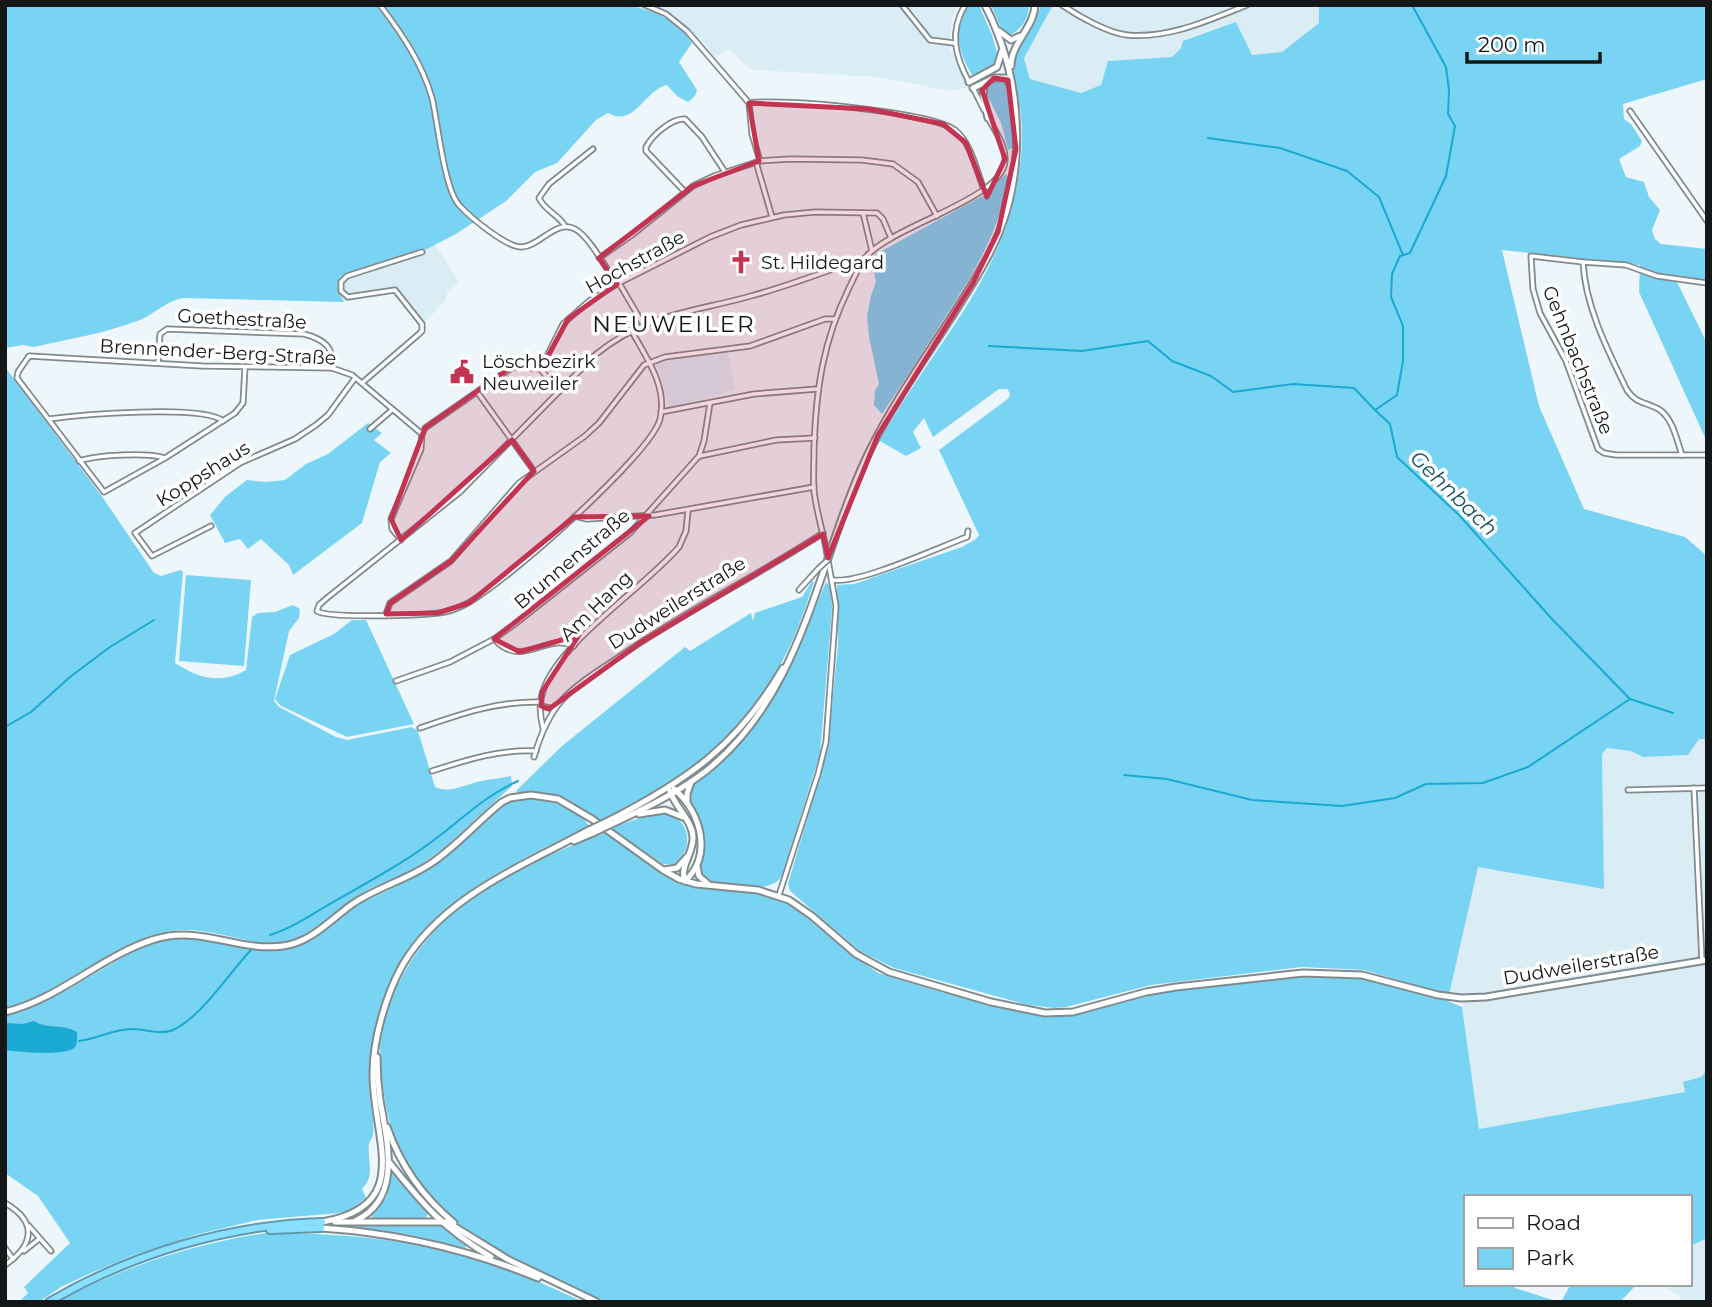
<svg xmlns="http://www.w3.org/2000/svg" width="1712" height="1307" viewBox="0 0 1712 1307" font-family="Montserrat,sans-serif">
	<rect width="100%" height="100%" fill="#edf7fb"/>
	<g fill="#daedf4">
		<polygon points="628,5 959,5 952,19 950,34 950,49 971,87 949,91 878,77 754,70 747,67 730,49 716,58 700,38 692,43 687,33 649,10"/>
		<polygon points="1053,5 1319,5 1319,23 1282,52 1252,55 1236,22 1181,48 1172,57 1109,61 1101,85 1081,93 1031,79 1024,58"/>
		<polygon points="435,244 459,282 448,291 445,301 420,327 392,292 344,302 337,285 339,278 343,275 421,252"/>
		<polygon points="728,353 735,388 718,395 668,408 661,376 656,363 667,360"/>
		<polygon points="1699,739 1707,739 1707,1070 1701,1077 1684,1082 1686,1092 1478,1129 1462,1007 1466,994 1449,995 1478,866 1604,888 1602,754 1607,748 1631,751 1643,757"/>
		<polygon points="1707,1229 1707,1302 1684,1302 1679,1296 1661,1284 1689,1284 1689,1236"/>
	</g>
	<g fill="#79d4f4">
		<path d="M5 5H628C653 11 678 19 692 43L679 62 697 90 695 96 688 102 677 96 667 85C644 90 635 128 608 113L596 120 557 163 535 172 506 201 456 234 421 252 343 275C333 282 339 293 344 302L183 298C166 301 156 313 140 320 106 333 69 339 34 347L23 345 5 348Z"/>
		<path d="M968 5H979L992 35 998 56 992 66 975 75H972C958 53 953 28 968 5Z"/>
		<path d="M991 5H1029C1029 18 1022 29 1010 35L1001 28Z"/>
		<path d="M1041 5H1053L1024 58 1030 79 1081 93 1101 85 1108 61 1172 57 1181 48 1183 41 1236 22 1252 55 1282 52 1319 23V5H1707V79L1623 104 1624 119 1631 124 1642 141 1640 146 1619 159 1626 177 1644 182 1649 197 1660 210 1652 230 1655 239 1661 244 1707 249V280L1674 276 1707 343V442L1639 292 1640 265 1502 250 1539 406 1584 509 1685 537 1707 556V739H1699L1688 755 1643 757 1631 751 1607 748 1602 754 1604 889 1478 867 1449 995 1364 970 1302 967 1151 985 1066 1007 1054 1008 1028 1005 894 968 860 951 790 891 788 884 828 747 838 644 837 585 854 584 962 547 976 539 979 535 939 450 1009 398 1010 393 1007 389H999L933 437 924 418 913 432 921 448 906 456 880 441C919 367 983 300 1008 220 1019 185 1024 151 1021 115 1020 103 1011 65 1013 57 1019 39 1036 24 1041 5Z"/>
		<path d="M1000 79 1004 80C1014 101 1013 125 1012 148L1008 150 1001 123 983 87Z"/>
		<path d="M1006 174 1008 177C1001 229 975 271 947 314 926 348 904 381 882 414L874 405 875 390 879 384 869 337 867 316 871 296 876 281 871 260 876 254 986 194Z"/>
		<path d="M5 367 101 495 154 573 161 576 181 570 183 572 175 663C198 678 221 685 246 670L252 617 258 613 275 612 293 605 300 609 299 618 289 631 274 701 279 707 336 737 347 740 412 727 418 731 435 787C451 794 466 784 481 781 491 779 501 778 511 776L512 786 444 848 413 870 369 889 307 934 287 942 265 944C238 939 208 929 180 930 124 933 63 993 5 1009Z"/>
		<polygon points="368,423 382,433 374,440 391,453 380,462 362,523 293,575 289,565 261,539 248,549 240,539 225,543 210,515 226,496 247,480 266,482 285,480 306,464 328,454"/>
		<polygon points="186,575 251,580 244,666 179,661"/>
		<path d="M812 581 814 582C806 606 798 630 787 652 749 730 680 786 601 821 574 804 552 787 519 793L516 791 562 746 685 647 690 651 751 613 753 621 755 613 802 597Z"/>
		<path d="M826 582 831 588 832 609 820 754 782 876C770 896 726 884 706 880L699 866C700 854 707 845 704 832 700 816 687 805 691 787L738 742 768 706 790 668Z"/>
		<polygon points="352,620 366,620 414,724 347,737 281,706 275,699 290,655 334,634"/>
		<path d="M530 799C550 800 578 807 589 826 494 873 397 914 376 1029 371 1053 367 1072 370 1097 371 1108 375 1123 373 1134 373 1137 370 1140 369 1144 367 1161 376 1175 362 1189L366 1198 350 1210 339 1213 257 1220 195 1235 134 1255 93 1272 61 1287 39 1302H19L28 1293 24 1287 70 1243 38 1196 5 1173V1016L65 991 130 953 153 943 179 936 270 951 302 945 318 936 351 908 410 880 431 867 496 809 513 801Z"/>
		<path d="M657 812C687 811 699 847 673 865L663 864 614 830V827Z"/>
		<path d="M603 832 663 874 680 882 756 892 788 902 843 948 878 973 941 992 1034 1015H1070L1176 989 1311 975H1342L1365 978 1443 999 1462 1007 1479 1129 1685 1092 1683 1082 1701 1077 1707 1070V1238L1689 1247V1197H1465V1284H1515V1288L1559 1302H607C551 1276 491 1254 444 1212 408 1179 388 1135 383 1086 381 1073 379 1058 380 1044 392 961 451 901 525 866 550 854 577 844 603 832Z"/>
		<polygon points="393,1170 428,1213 426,1218 373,1219 371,1214 386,1198"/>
		<polygon points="359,1225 439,1225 466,1245 465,1248 412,1235 358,1228"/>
		<path d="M266 1233C345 1233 425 1240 500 1266 528 1276 556 1290 584 1302H57C123 1267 192 1244 266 1233Z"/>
		<polygon points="1571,1284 1637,1284 1620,1302 1561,1302"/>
	</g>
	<path fill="#19a9d1" d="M34 1021C48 1030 62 1023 77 1032 77 1038 78 1044 74 1048 65 1056 17 1052 5 1050V1023L23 1024Z"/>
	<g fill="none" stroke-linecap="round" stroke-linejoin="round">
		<g stroke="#19a9d1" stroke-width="2">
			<polyline points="1412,5 1446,67 1449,90 1448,114 1455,126 1446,176 1410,253 1400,256 1392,274 1391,297 1403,326 1403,361 1397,395 1375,410 1390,424 1397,457 1459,515 1551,618 1630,699 1673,713"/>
			<polyline points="1208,138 1280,148 1347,171 1379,197 1403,255"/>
			<polyline points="989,346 1082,351 1148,341 1172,361 1211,376 1233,392 1293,384 1354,388 1375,410"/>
			<polyline points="5,727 31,712 70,677 110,647 154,620"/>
			<polyline points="1124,775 1167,779 1252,800 1342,806 1395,798 1426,784 1483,783 1528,767 1630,699"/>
			<path d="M270 935C289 929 305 919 323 908 362 885 402 865 438 837 464 817 488 794 518 781"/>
			<path d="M79 1041C97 1039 113 1029 132 1029 146 1029 161 1036 175 1029 204 1014 228 974 251 950"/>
		</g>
		<g stroke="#818a8d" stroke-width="7">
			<g id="street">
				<path d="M380 5C402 34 422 63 432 98 438 123 444 190 460 206 470 217 507 248 522 247 540 246 556 219 575 229 589 236 607 270 617 284"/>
				<polyline points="645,5 666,14 687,31 749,103 752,134 760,161"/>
				<polyline points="902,5 930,40 954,43"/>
				<path d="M965 5C949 32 955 56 969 82"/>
				<path d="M1062 5C1078 16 1108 33 1127 35 1169 39 1209 20 1247 5"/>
				<polyline points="973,88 984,110"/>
				<path d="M749 103C781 98 932 112 955 130 971 143 976 169 983 187"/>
				<polyline points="1630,111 1707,221"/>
				<polyline points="756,162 772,217"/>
				<path d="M685 192 646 151V147C652 136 671 118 685 119L702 137 725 172"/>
				<polyline points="863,213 872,251"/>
				<path d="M565 226C559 215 544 210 539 198L549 184 593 149"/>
				<polyline points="599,258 632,235 693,186 714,176 760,161 790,159 862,160 893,164 918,182 937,216"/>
				<path d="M1583 262C1585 306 1608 351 1627 390 1636 404 1647 402 1660 410 1673 419 1677 441 1682 455"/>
				<polyline points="619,283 643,324"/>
				<polyline points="1707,283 1657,276 1626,265 1583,262 1531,256 1533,289 1540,313 1566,361 1598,449 1604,453 1616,455 1707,455"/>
				<path d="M631 330C646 357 668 387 660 419 652 454 500 588 464 605 456 609 448 612 439 613 422 615 328 619 317 611L319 605 327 598 460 492 595 355C647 313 690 313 751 296 784 287 817 275 849 263L860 265"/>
				<path d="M158 363 160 334 167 329 304 334C323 339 335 347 332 368"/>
				<polyline points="245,367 243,403 235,413 165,458 104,492 17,378 18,372 29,356 202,366 332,368 352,375 422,434"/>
				<polyline points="539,368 560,391"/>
				<polyline points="362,383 419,334 422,331 422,324 395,290 348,297 341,291 341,282 347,276 422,252"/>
				<polyline points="478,393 534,471"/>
				<polyline points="661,412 754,394 817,389"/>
				<path d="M49 419C78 415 203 404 223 421"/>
				<polyline points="370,429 392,410"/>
				<polyline points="700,456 776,440 815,438"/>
				<path d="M79 461C97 455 147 452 165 458"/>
				<polyline points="575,516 587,519 655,515 814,487"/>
				<polyline points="211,526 152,556 135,533 240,463 295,439 316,425 328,415 355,378"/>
				<polyline points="401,540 392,529 391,519 421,449 422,434 425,428 513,367 539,368 544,362 563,324 589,301 617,284 710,237 741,225 784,215 815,212 877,213 883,219 891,238"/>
				<path d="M825 543C821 526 816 508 814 491 813 477 814 462 814 448 816 389 823 341 849 288 854 278 858 268 864 259 889 226 1003 200 1005 161 1006 145 994 129 987 116"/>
				<path d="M833 580C860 584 937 548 967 537L968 531"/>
				<polyline points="799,590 819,568"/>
				<polyline points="386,614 390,603 451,561 519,483 585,436 599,423 644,365 665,357 750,346 825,319 835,319"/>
				<path d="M494 639C523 670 545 632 574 646"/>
				<polyline points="396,681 450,662 494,639 515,624 630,533 699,456 704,441 710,403"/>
				<polyline points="541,706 554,709"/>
				<path d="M420 728C460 714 497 701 541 702"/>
				<path d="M543 728C540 716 539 702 543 691 559 642 644 588 679 547L686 531 688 511"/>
				<path d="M534 757C540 736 548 716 562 700 579 682 601 669 622 655 686 611 757 576 823 533"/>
				<path d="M432 771C466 760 500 749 536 751"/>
				<polyline points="1694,788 1702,961"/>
				<polyline points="1628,790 1707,788"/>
				<polyline points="779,895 818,774 826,742 836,606 828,560"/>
				<path d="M5 1203C38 1222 34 1245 5 1265"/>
				<polyline points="29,1226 51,1251"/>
				<polyline points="5,1248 13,1259"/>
				<polyline points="24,1251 39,1239"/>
			</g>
		</g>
		<g stroke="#818a8d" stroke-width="9">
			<g id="secondary">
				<polyline points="999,31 1011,40 1020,36"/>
				<path d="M1011 66C1011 43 1034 28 1035 5"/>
				<polyline points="969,82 997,67 1002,51"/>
				<polyline points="984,83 983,96 988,118"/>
				<polyline points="973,88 994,78 1006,78 1011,86"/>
				<path d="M674 789C701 812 713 855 685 881"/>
				<path d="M670 791C675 807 692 820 693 837 694 852 679 867 685 881"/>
				<polyline points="687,803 687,794 691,782"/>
				<polyline points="639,814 665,810 683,817"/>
				<path d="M610 820C688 780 738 745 783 668"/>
				<path d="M614 823C646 808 679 792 706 771 805 692 817 561 868 454 901 386 950 326 986 260 1029 183 1025 83 985 5"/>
				<polyline points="574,841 593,833"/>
				<polyline points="697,866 699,876 708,884"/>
				<polyline points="664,870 677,868 687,857"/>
				<path d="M5 1012C59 999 100 957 152 940 199 924 237 952 283 946 311 943 332 918 354 903 378 887 406 880 430 864 456 847 477 822 502 802L510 798 531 795 558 799 592 819 663 870 679 879 696 884 758 890 789 900 812 916 856 954 889 972 991 1002 1045 1013 1073 1012 1146 992 1176 987 1303 973 1362 975 1438 995 1461 998 1486 997 1707 960"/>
				<path d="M387 1127C400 1165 423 1197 454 1223"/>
				<path d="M389 1162C424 1206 443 1228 491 1257"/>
				<path d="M355 1221C403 1199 387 1141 380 1100 378 1086 377 1071 377 1057"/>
				<path d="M322 1222C416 1206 372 1137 373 1073 373 1039 386 995 402 966 442 897 522 866 589 830"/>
				<polyline points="335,1222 447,1222 509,1260 597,1302"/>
				<path d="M321 1228C397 1233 468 1249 538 1278"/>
			</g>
		</g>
		<g stroke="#6099ae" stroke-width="10">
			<g id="highway">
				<polyline points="270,1230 321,1228"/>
				<path d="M49 1302C131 1254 226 1225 322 1222"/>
			</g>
		</g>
		<use href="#street" stroke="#fff" stroke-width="3.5"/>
		<use href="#secondary" stroke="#fff" stroke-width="5"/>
		<use href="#highway" stroke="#89dfff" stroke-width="6"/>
		<g stroke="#818a8d" stroke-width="7" stroke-linecap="butt">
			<polyline id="street-bridge" points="819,568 828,560 825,543"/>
		</g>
		<g stroke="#818a8d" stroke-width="9" stroke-linecap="butt">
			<g id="secondary-bridge">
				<polyline points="589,830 610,820"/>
				<polyline points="593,833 614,823"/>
			</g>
		</g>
		<use href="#street-bridge" stroke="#fff" stroke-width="3.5"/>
		<use href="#secondary-bridge" stroke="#fff" stroke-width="5"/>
	</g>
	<path fill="#c33352" fill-opacity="0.2" stroke="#c33352" stroke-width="5" stroke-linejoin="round" d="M994 78 1008 80 1016 149 998 232 973 283 878 435 828 558 823 534 640 643 549 709 541 706 542 692 579 635 520 652 494 639 649 516 574 517 469 603 438 613 386 614 390 603 451 561 534 471 512 440 401 540 391 519 425 428 510 368 541 369 568 319 617 284 599 258 693 186 759 161 749 103 869 109 943 124 966 143 987 197 1005 159 982 90Z"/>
	<defs>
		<g id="church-bare" transform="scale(1.89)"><path d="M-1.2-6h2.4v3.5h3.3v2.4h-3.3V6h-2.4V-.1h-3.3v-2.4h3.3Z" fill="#c33352" stroke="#fff" stroke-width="2.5" paint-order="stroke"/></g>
		<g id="civic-bare" transform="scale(1.89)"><path d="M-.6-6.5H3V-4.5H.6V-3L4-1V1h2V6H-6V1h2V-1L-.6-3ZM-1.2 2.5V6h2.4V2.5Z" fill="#c33352" stroke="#fff" stroke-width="2.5" paint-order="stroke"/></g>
	</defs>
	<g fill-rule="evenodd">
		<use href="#church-bare" x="741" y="262"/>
		<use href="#civic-bare" x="462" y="372"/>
	</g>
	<g text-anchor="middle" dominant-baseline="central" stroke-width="7" stroke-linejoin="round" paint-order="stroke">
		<g font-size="19" fill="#131718" stroke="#fff">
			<text transform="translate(635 262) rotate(-29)">Hochstraße</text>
			<text transform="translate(242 319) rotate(3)">Goethestraße</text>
			<text transform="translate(218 352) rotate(3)">Brennender-Berg-Straße</text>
			<text transform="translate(1578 360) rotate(68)">Gehnbachstraße</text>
			<text transform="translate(203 474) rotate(-32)">Koppshaus</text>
			<text transform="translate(572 559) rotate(-40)">Brunnenstraße</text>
			<text transform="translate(677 603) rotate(-32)">Dudweilerstraße</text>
			<text transform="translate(596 606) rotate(-44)">Am Hang</text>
			<text transform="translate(1581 965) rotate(-10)">Dudweilerstraße</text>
		</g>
		<g font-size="19" fill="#131718" stroke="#fff" text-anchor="start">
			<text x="761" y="262">St. Hildegard</text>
			<text x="482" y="361">Löschbezirk<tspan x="482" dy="22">Neuweiler</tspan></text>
		</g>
		<g font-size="21" font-style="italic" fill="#1e5263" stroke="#fff">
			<text transform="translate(1454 493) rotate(44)">Gehnbach</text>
		</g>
		<g font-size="23" letter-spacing="2" fill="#131718" stroke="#fff">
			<text x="674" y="324">NEUWEILER</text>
		</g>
	</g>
	<rect width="1712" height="1307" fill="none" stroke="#131718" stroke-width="14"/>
	<rect x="1464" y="1195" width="228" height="91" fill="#ffffff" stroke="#a1a2a3" stroke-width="2"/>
	<rect x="1478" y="1218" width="35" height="10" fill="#ffffff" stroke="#a1a2a3" stroke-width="2"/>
	<text x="1526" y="1230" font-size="21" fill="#131718">Road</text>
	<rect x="1478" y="1248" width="35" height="21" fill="#79d4f4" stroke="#a1a2a3" stroke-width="2"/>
	<text x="1526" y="1265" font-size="21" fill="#131718">Park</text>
	<path d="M1467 52v10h133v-10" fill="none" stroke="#131718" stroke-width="3.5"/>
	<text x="1478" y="52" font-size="21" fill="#131718" stroke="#ffffff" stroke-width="5" paint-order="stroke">200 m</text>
</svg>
